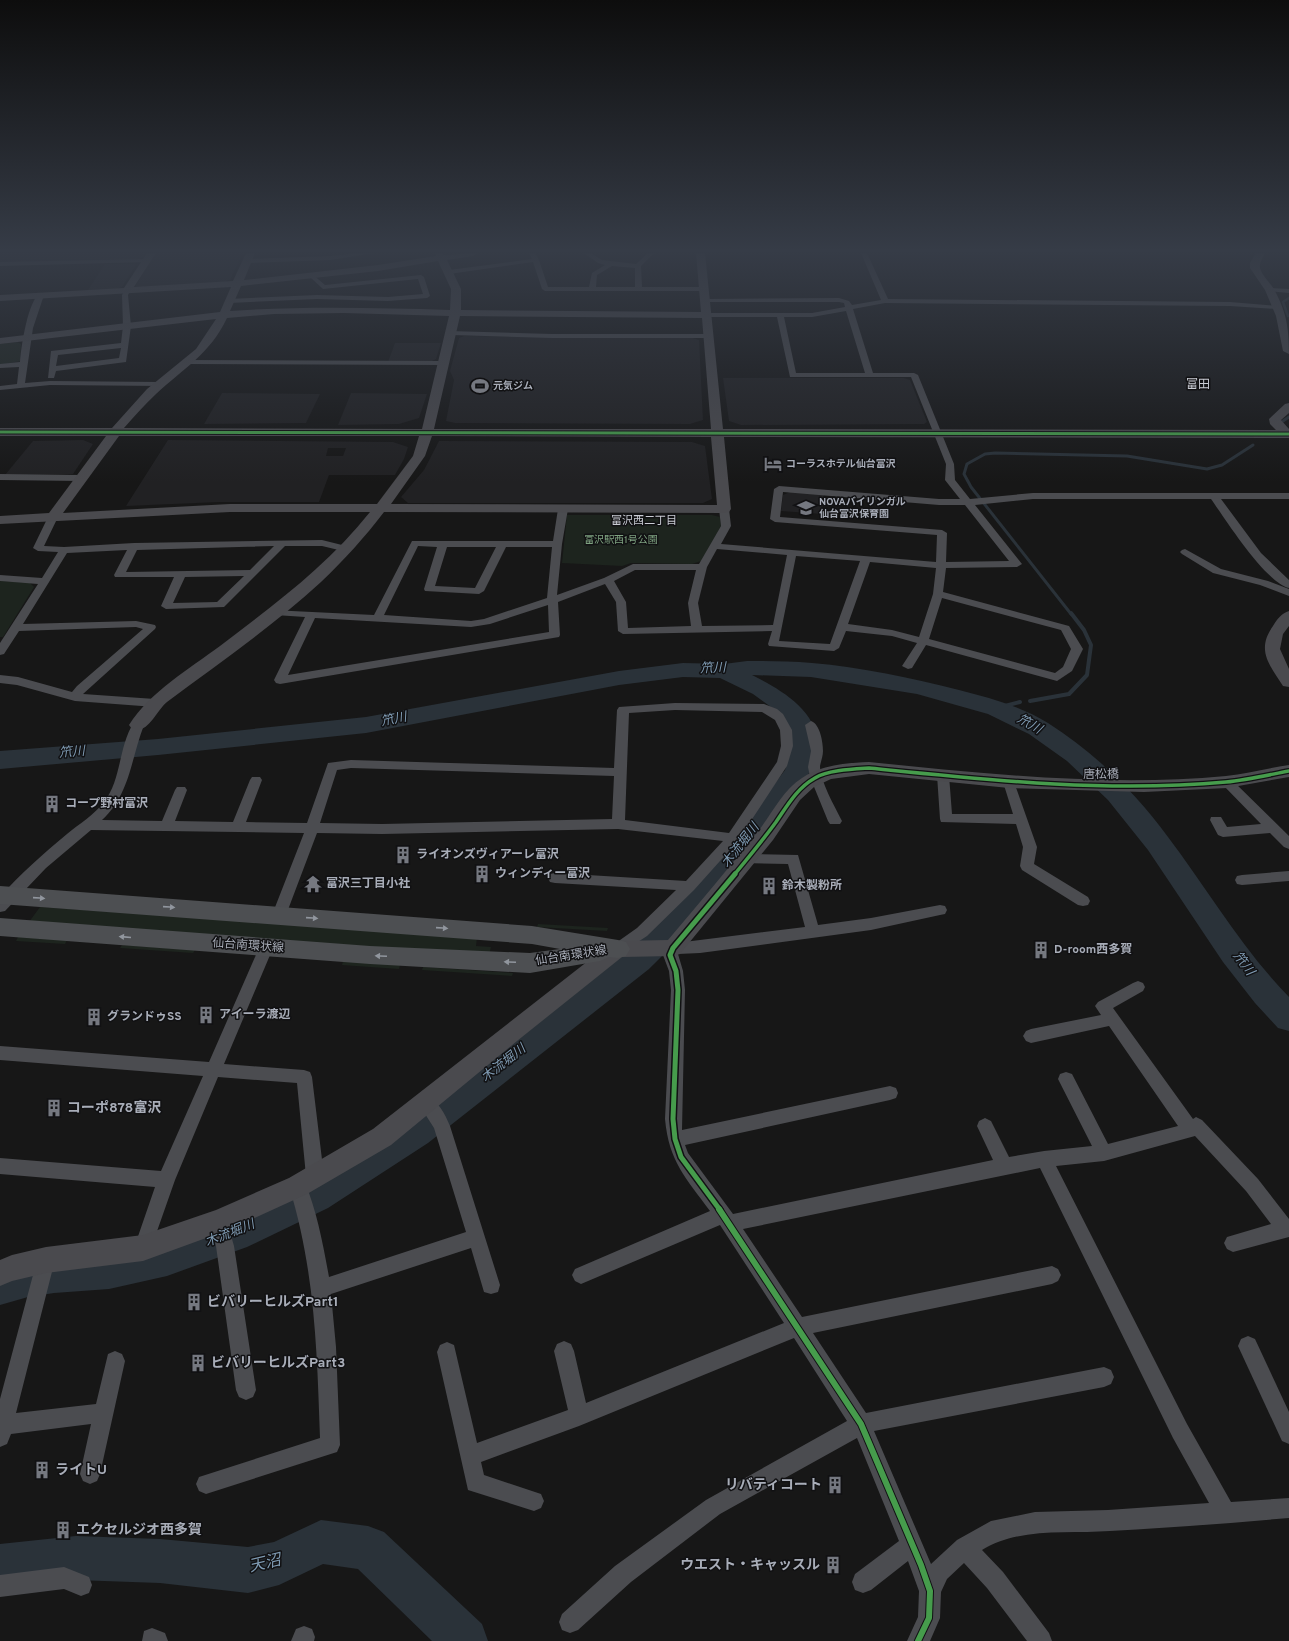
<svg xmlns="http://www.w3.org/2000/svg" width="1289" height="1641" viewBox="0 0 1289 1641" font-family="Overpass,'Noto Sans JP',sans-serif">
	<rect width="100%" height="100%" fill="#171717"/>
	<g fill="#212123" fill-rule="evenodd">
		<polygon points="0,253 147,253 143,258 137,259 0,263"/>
		<polygon points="156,253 243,253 230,280 224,282 138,288 135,286"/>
		<polygon points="105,264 132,264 136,265 122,287 115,289 88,290"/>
		<polygon points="464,336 693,338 699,340 703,420 690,424 455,423 446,421 454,380 450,371 459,338"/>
		<polygon points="395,343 441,343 436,359 430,362 388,362"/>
		<polygon points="723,378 904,378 910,380 927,422 924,424 741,425 729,421"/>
		<polygon points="222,393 320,394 306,423 204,424"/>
		<polygon points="351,393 427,394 419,418 399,424 338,425"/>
		<polygon points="83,440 93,444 73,474 5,475 33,441"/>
		<path d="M168 440 393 442 408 447 404 459 395 475H329L319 502H220L126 506ZM328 448H346L343 456H326Z"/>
		<polygon points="439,441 692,442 705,446 712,499 703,503 408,503 401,497 424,470"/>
		<polygon points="790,492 824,494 822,514 781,511 783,495"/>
	</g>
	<g fill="#1d241e">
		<polygon points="17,342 21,344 20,361 0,365 0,344"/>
		<polygon points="567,515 712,515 720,517 721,526 701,561 692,564 631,563 622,566 562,563"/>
		<polygon points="0,581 30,583 34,587 3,637 0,637"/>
		<polygon points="40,907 477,937 476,946 491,947 489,955 29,922"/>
		<polygon points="538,924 608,928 607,931 537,927"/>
		<polygon points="18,937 67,940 65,944 16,941"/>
		<polygon points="122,945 195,950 193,953 120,948"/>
		<polygon points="343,961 400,965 399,969 342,965"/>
		<polygon points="423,967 513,973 512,976 422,970"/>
	</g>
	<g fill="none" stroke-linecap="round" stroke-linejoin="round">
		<polyline stroke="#2a3239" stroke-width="2.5" points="1288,316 1283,302 1289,298"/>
		<g stroke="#2a3239" stroke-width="3">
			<polyline points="1283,421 1289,417"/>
			<polyline points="1071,614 971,487 964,474 967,464 985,454 995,453 1127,456 1207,469 1222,465 1253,445"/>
		</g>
		<g stroke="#2a3239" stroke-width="4">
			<polyline points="1030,701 1069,694 1087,675 1091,645 1084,630 1071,613"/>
			<polyline points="997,708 1020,702"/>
		</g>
		<g fill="#2a3239" fill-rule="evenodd">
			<path d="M747 661C768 661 790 661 812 663 861 667 911 678 959 690 990 698 1020 706 1048 723 1095 753 1135 792 1168 837 1208 890 1242 949 1289 997V1031L1278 1028 1255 1003 1223 962 1148 850 1108 800 1067 761 1029 734 988 714 917 694 811 677 752 675C778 688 816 709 817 742 818 769 796 793 781 814 742 870 698 921 649 969L428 1143 328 1208 247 1247 167 1276 109 1289 54 1293 28 1297 0 1305V1267L28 1259 54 1255 109 1251 167 1238 229 1218 302 1184 404 1121 627 951 660 922 730 844 785 770 790 754 792 743V734L789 726 775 710 753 694 720 678 683 677 619 685 366 733 158 755 0 769V751L158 739 366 717 619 671 683 663 724 664Z"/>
			<polygon points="321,1520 368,1526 384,1532 482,1624 488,1641 432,1641 358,1569 323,1564 279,1585 248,1593 160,1583 76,1580 0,1588 0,1544 76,1536 160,1539 248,1547 274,1542"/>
		</g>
		<g fill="#4b4c50" fill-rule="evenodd">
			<polygon points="358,253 374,253 331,260 247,263 244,261 247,259 331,256"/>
			<path d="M529 253H535L539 260 548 287H589L592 273 605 265 598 263 584 253H591L602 260 636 264 648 253H654L641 266 642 287H704L707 289 704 291H545L542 289 533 262 449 274 446 272 449 270 532 259ZM612 266 635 268V287H596L597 275Z"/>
			<path d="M861 253H867L888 299 1230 302 1279 306 1281 307 1277 309 1230 306 885 303 853 309 873 373H914L918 375 954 464 955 480 970 499 1033 493H1289V499H1221L1261 553 1289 580V588C1265 582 1226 520 1211 499H1033L975 505 1022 564 1017 567 946 568 943 592 1069 626 1083 649 1072 671 1057 681 926 645 912 668 908 669 902 666 917 643 892 636 846 631 839 648 834 651 769 646 768 644 772 631 623 634 618 631 616 602 605 584 558 602 560 635 559 637 280 684 276 683 274 680 305 617 275 615 271 614 270 612 271 610 374 615 412 541H553L558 509 563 506 568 509 562 544 557 595 604 578 633 564H699L721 526 719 509 724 506 729 509 731 526 721 544 936 562 937 535 775 522 770 519 774 489 779 486 939 499H960L945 480 946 464 911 377H790L777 317H706L702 315 706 313H812L845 307 844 303 839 302H703V300L705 299 839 298 849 301 852 305 881 300ZM846 311 865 373H796L784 317H812ZM783 492 939 505H965L1009 561 946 562 947 533 942 530 780 517ZM418 546 437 547 424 589 425 591 479 594 484 591 506 547H552L547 598 484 619 471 621 384 615ZM447 547H496L475 588 435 586ZM717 549 787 555 773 625 702 626 698 603 707 567ZM796 556 860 561 830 644 779 641ZM870 562 936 568 933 594 919 637 892 630 848 624ZM635 570H696L688 603 691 626 628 628 626 602 614 581ZM942 598 1061 630 1071 649 1063 667 1055 673 929 639ZM548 605 549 632 288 675 315 618 471 627 490 624Z"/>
			<polygon points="145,259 148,261 147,262 0,266 0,262"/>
			<polygon points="312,274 325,285 421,275 424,277 430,296 427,298 388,301 317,299 229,303 226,301 229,299 317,295 388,297 423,294 418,279 323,289 310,277 309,276"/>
			<polygon points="1270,288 1289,289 1289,293 1268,291 1268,289"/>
			<path d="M125 290 130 291 128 295 131 326 126 362 56 371 54 378H48L51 351 121 343 123 326 122 295ZM121 348 119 358 56 366 58 355Z"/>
			<path d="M41 293 44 295 33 328 25 383 50 381 160 382H163V386L50 385 0 390V386L17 384 19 367 0 368V364L20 362C21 348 28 298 41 293Z"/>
			<polygon points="449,331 552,334 708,334 712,336 708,338 552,338 452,335 448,333"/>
			<polygon points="184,360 444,361 448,363 444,365 187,364 183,362"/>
			<polygon points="0,474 81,475 86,478 81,481 0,480"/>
			<path d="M53 514 58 517 44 546 64 547 134 543 322 540 350 547 352 549 347 552 322 546H285L224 607 166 609 161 606 174 577H115L114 575 127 550 67 553 23 624 136 621 155 625 156 627 155 629 83 694 155 699 161 703 155 707 75 701 17 685 0 683V675L18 677 72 692 77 686 143 629 136 627 19 631 4 654 0 655V643L38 584 0 581V575L42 578 58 552 38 551 33 548 48 517ZM274 546 250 570 126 572 137 550ZM244 576 217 602 173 603 185 577Z"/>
			<polygon points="1185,549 1221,569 1268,581 1289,589 1289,596 1260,585 1213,573 1182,554 1180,552 1182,550"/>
			<path d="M675 703 764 704 777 709 783 714 792 730 793 746 787 766 737 842 694 890 647 936 618 955 613 953 611 949 613 945 637 928 676 890 555 883 550 882 548 878 550 874 555 873 686 881 723 841 618 829 382 834 317 833 286 915 284 919 279 920 274 919 272 915 304 833 91 830 46 868 5 911 0 912V897C20 874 43 854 67 834 79 824 94 815 104 802 122 779 118 747 134 722L138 721 144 725C131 758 130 795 102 820L162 821 175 790 177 787H185L187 790 175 821 233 822 250 780 252 777H260L262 780 246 822 307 823 328 763 351 760 614 768 617 710 619 707ZM675 710 762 712 775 720 780 730 781 746 777 762 729 833 625 820 629 713ZM351 768 614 776 612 819 382 824 320 823 337 770Z"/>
			<path d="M811 721C820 724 823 742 823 751 823 756 821 761 820 766 820 781 835 807 842 821L840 824H830L828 821 810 777 808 767 811 751 805 725Z"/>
			<polygon points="943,771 947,772 949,775 952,814 1013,814 1003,782 1005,779 1013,779 1037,847 1034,864 1088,897 1090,901 1088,905 1083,906 1078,905 1022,870 1020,866 1023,847 1016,824 941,822 940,819 937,775 939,772"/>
			<polygon points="1227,778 1231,779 1289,836 1289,849 1284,847 1270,833 1223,837 1218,835 1210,820 1211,817 1221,817 1227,827 1261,824 1223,785 1221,782 1223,779"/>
			<path d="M747 854 798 855 818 925 871 918 940 905 945 906 947 910 945 914 940 915 871 930 700 953 678 954 683 971 685 990 682 1130 890 1086 896 1088 898 1093 896 1098 890 1100 685 1145 688 1153 733 1214 993 1160 977 1126 979 1121 985 1118 991 1121 1009 1157 1044 1151 1092 1146 1058 1079 1060 1074 1066 1072 1072 1074 1108 1144 1178 1126 1109 1026 1031 1043 1026 1041 1023 1036 1026 1031 1031 1029 1101 1015 1095 1006 1098 1002 1133 983 1138 981 1143 983 1145 987 1143 991 1113 1008 1193 1119 1196 1117 1202 1120 1258 1179 1289 1219V1237L1233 1252 1227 1249 1224 1243 1227 1237 1271 1224 1246 1191 1195 1136 1104 1161 1056 1166 1187 1424 1231 1502 1289 1498V1518C1229 1523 1170 1528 1110 1531 1068 1534 1019 1527 982 1550L1003 1572 1049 1633 1052 1641H1027L987 1588 964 1563 947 1579 941 1592 940 1618 930 1641H907L918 1617 919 1591 908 1561 871 1590 863 1593 855 1590 852 1582 855 1574 899 1541 857 1438 720 1514 631 1582 578 1630 570 1633 562 1630 559 1622 562 1614 615 1566 706 1500 847 1421 794 1338 579 1426 481 1462 484 1475 541 1494 544 1501 541 1508 534 1511 468 1490 437 1352 440 1345 447 1342 454 1345 477 1443 568 1410 554 1351 557 1344 564 1341 571 1344 574 1351 586 1403 784 1323 720 1225 581 1284 575 1281 572 1275 575 1269 710 1211C686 1178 669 1162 665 1119L671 990 669 971 663 955 668 944 805 927 788 864 742 863 740 859 742 855ZM1040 1168 1173 1438 1209 1503 1108 1510 1035 1512 991 1521 957 1540 931 1564 874 1431 1104 1387 1111 1384 1114 1377 1111 1370 1104 1367 866 1413 813 1333 1052 1284 1058 1281 1061 1275 1058 1269 1052 1266 802 1317 743 1229Z"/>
			<polygon points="1289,871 1289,881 1242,885 1237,884 1235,880 1237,876 1242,875"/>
			<polygon points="266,942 271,944 273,948 224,1064 304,1070 310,1072 312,1077 324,1176 321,1182 315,1184 309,1182 306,1176 297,1083 218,1077 175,1180 149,1254 143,1257 137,1254 134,1248 155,1187 0,1174 0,1158 161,1171 203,1076 0,1060 0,1046 209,1062 259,948 261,944"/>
			<path d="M426 1096C438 1100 445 1114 450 1126L500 1285 498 1292 491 1294 484 1292 471 1248 331 1294 336 1347 340 1445 337 1452 206 1494 199 1491 196 1484 199 1477 320 1438C317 1350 315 1271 289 1186L292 1180 298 1178 304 1180C317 1211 323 1244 329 1277L466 1232 434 1128 418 1103 420 1098Z"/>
			<polygon points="219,1212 225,1215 234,1246 256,1390 253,1397 246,1400 239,1397 236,1390 216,1246 210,1221 213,1215"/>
			<polygon points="46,1251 52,1254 55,1260 16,1413 96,1404 108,1354 115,1351 122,1354 125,1361 100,1474 97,1481 90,1484 83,1481 80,1474 91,1424 11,1434 7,1444 0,1447 0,1399 37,1260 40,1254"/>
			<polygon points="1248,1336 1255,1339 1289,1412 1289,1444 1282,1441 1238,1346 1241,1339"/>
			<polygon points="64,1567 89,1577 92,1585 89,1593 81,1596 64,1589 0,1597 0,1575"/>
			<polygon points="304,1626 312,1629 315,1637 314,1641 291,1641 296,1629"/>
			<polygon points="152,1628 165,1633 168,1641 142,1641 144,1631"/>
		</g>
		<g fill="#4a4a4e" fill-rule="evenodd">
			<path d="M147 253H156L134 287 233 281 246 253H255L244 280 378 265 436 256 435 253H443L444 255 477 253 473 256 447 260 461 289V310L701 312 696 253H705L723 429 1276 430 1270 424 1269 419 1285 404 1289 403V413L1281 420 1289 429V438L724 437 731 509 729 512 724 513 384 512C365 537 344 560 321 582 273 626 219 663 167 702 155 712 149 734 132 729L129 725C151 691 189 669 220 646 274 605 328 565 370 512H230L0 524V516L49 513 106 436H0V428H112L147 389 196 349 216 319 0 344V338L220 312 231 287 0 301V295L124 288ZM438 261 451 289 450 310C377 308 304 306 230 311L241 286 378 271ZM344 313 449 316 422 429 124 428C134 417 144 405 156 394 184 368 210 354 227 318L274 314ZM460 316 702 318 711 429H434ZM119 436H419L413 456 377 504H230L63 513ZM432 436 711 437 717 505 391 504 425 456Z"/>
			<path d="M1256 253H1265C1263 257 1259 263 1260 268 1262 276 1271 283 1275 291 1287 314 1289 329 1289 354L1283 351 1276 316 1265 290 1250 268V263Z"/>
			<path d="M1289 611V626L1283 634 1280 649 1289 669V687L1283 686C1269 664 1256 650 1273 626 1277 619 1282 613 1289 611Z"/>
			<path d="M869 762C988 774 1107 787 1226 776 1247 774 1268 768 1289 765V777L1227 788 1144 792 1009 788 869 774 831 779 814 787 800 800 773 840 680 954 673 956 622 957 517 1041 391 1145 307 1194 228 1230 143 1261 46 1273 12 1281 0 1286V1260L12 1255 46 1247 143 1235 216 1210 289 1178 373 1129 611 943 618 941 668 940C699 903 730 867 759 830 773 812 783 790 802 778 821 765 846 763 869 762Z"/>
		</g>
		<polygon fill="#4d4f52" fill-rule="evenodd" points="0,886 532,926 618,940 626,942 630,949 626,956 618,958 609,957 600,961 530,973 370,964 0,936 0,918 370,946 530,953 560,949 532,944 0,904"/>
		<g stroke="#111113" stroke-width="5">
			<polyline id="cycleway-far3" points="0,432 1289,434"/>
		</g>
		<g stroke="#111113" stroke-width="6">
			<path id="cycleway-far2" d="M734 875C748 858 763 840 776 822 787 806 797 788 815 778 827 770 854 769 869 768 988 780 1107 793 1226 782 1247 780 1268 775 1289 771"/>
		</g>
		<g stroke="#111113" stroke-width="8">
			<polyline id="cycleway-far1" points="720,1210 681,1157 675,1139 673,1119 678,990 676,971 670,955 673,948 735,874"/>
		</g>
		<g stroke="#111113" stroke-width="8">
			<polyline id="cycleway" points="719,1209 861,1424 921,1565 930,1591 929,1618 918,1641"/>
		</g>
		<use href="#cycleway-far3" stroke="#469c4c" stroke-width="3"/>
		<use href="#cycleway-far2" stroke="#469c4c" stroke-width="3.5"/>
		<use href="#cycleway-far1" stroke="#469c4c" stroke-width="5"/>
		<use href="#cycleway" stroke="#469c4c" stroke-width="6"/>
	</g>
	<defs><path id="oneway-solid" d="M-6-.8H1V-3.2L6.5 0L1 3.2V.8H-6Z"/></defs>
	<g fill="#91969e">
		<use href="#oneway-solid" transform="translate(39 898) rotate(4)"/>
		<use href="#oneway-solid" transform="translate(169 907) rotate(4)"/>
		<use href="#oneway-solid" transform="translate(312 918) rotate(4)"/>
		<use href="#oneway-solid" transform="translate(442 928) rotate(4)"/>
		<use href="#oneway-solid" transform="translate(125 937) rotate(-175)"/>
		<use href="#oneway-solid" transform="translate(381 956) rotate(-177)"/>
		<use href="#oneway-solid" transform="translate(510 962) rotate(-177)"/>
	</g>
	<linearGradient id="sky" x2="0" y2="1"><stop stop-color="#0d0d0d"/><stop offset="0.52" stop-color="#363c47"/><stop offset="1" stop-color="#363c47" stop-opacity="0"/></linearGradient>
	<rect width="1289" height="482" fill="url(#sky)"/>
	<defs>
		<g id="stadium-bare" transform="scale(1.38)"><path d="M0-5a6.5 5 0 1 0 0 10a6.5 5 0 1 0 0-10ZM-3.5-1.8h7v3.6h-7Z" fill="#757880" stroke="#111113" stroke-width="2.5" paint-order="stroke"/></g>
		<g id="hotel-bare" transform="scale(1.38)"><path d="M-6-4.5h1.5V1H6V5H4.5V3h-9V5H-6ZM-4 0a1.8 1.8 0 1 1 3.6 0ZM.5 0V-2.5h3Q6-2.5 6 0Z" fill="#757880" stroke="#111113" stroke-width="2.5" paint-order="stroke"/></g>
		<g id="school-bare" transform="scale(1.38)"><path d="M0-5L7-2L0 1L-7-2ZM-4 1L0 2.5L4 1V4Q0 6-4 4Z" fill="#757880" stroke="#111113" stroke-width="2.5" paint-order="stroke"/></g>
		<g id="building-bare" transform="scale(1.38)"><path d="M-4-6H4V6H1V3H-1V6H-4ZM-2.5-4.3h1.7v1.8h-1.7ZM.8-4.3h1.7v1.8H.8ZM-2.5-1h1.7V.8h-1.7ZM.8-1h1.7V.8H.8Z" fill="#757880" stroke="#111113" stroke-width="2.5" paint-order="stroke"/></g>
		<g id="temple-bare" transform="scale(1.38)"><path d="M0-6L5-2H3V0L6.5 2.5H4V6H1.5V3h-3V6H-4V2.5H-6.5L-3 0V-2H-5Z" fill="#757880" stroke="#111113" stroke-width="2.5" paint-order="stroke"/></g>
	</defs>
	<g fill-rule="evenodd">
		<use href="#stadium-bare" x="480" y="386"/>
		<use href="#hotel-bare" x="773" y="464"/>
		<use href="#school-bare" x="806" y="508"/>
		<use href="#building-bare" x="52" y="804"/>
		<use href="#building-bare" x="403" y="855"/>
		<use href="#building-bare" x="482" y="874"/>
		<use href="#temple-bare" x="313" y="884"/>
		<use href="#building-bare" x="769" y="886"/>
		<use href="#building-bare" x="1041" y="950"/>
		<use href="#building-bare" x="206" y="1015"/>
		<use href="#building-bare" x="94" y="1017"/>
		<use href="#building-bare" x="54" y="1108"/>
		<use href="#building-bare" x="194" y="1302"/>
		<use href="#building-bare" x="198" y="1363"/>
		<use href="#building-bare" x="42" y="1470"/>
		<use href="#building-bare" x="835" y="1485"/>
		<use href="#building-bare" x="63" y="1530"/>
		<use href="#building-bare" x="833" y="1565"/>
	</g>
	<g text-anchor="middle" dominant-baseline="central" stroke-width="3" stroke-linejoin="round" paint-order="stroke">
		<g font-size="10" font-weight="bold" fill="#a8adb8" stroke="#111113" text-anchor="start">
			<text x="493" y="386">元気ジム</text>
			<text x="786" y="464">コーラスホテル仙台富沢</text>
			<text x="819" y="502">NOVAバイリンガル<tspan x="819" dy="12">仙台富沢保育園</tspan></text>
		</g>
		<g font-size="10" fill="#7fa381" stroke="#111113">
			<text x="621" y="540">富沢駅西1号公園</text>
		</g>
		<g font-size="11" fill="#c9ccd4" stroke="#111113">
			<text x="644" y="521">富沢西二丁目</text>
		</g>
		<g font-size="12" fill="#c9ccd4" stroke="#111113">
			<text x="1198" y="385">富田</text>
		</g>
		<g font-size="12" fill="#a8adb8" stroke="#111113">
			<text x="1101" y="775">唐松橋</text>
			<text transform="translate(248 946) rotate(4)">仙台南環状線</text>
			<text transform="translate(571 956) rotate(-9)">仙台南環状線</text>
		</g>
		<g font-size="12" font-weight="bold" fill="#a8adb8" stroke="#111113" text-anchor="start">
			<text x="65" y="804">コープ野村富沢</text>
			<text x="416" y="855">ライオンズヴィアーレ富沢</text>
			<text x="495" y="874">ウィンディー富沢</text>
			<text x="326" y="884">富沢三丁目小社</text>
			<text x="782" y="886">鈴木製粉所</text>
			<text x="1054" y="950">D-room西多賀</text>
			<text x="219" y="1015">アイーラ渡辺</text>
			<text x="107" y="1017">グランドゥSS</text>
		</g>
		<g font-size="13" font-style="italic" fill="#7f9bb3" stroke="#111113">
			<text transform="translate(713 669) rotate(-2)">笊川</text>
			<text transform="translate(394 720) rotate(-11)">笊川</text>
			<text transform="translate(1029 725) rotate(29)">笊川</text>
			<text transform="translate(72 753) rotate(-5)">笊川</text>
			<text transform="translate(741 846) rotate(-52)">木流堀川</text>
			<text transform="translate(1243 964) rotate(53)">笊川</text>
			<text transform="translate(504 1064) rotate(-38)">木流堀川</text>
			<text transform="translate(230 1234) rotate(-22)">木流堀川</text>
		</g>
		<g font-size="14" font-weight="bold" fill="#a8adb8" stroke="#111113" text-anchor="start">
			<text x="67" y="1108">コーポ878富沢</text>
			<text x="207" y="1302">ビバリーヒルズPart1</text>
			<text x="211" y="1363">ビバリーヒルズPart3</text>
			<text x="55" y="1470">ライトU</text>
			<text x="822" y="1485" text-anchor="end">リバティコート</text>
			<text x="76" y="1530">エクセルジオ西多賀</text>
			<text x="820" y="1565" text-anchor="end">ウエスト・キャッスル</text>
		</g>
		<g font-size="16" font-style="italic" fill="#7f9bb3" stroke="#111113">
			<text transform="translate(265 1564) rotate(-13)">天沼</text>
		</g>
	</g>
</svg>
